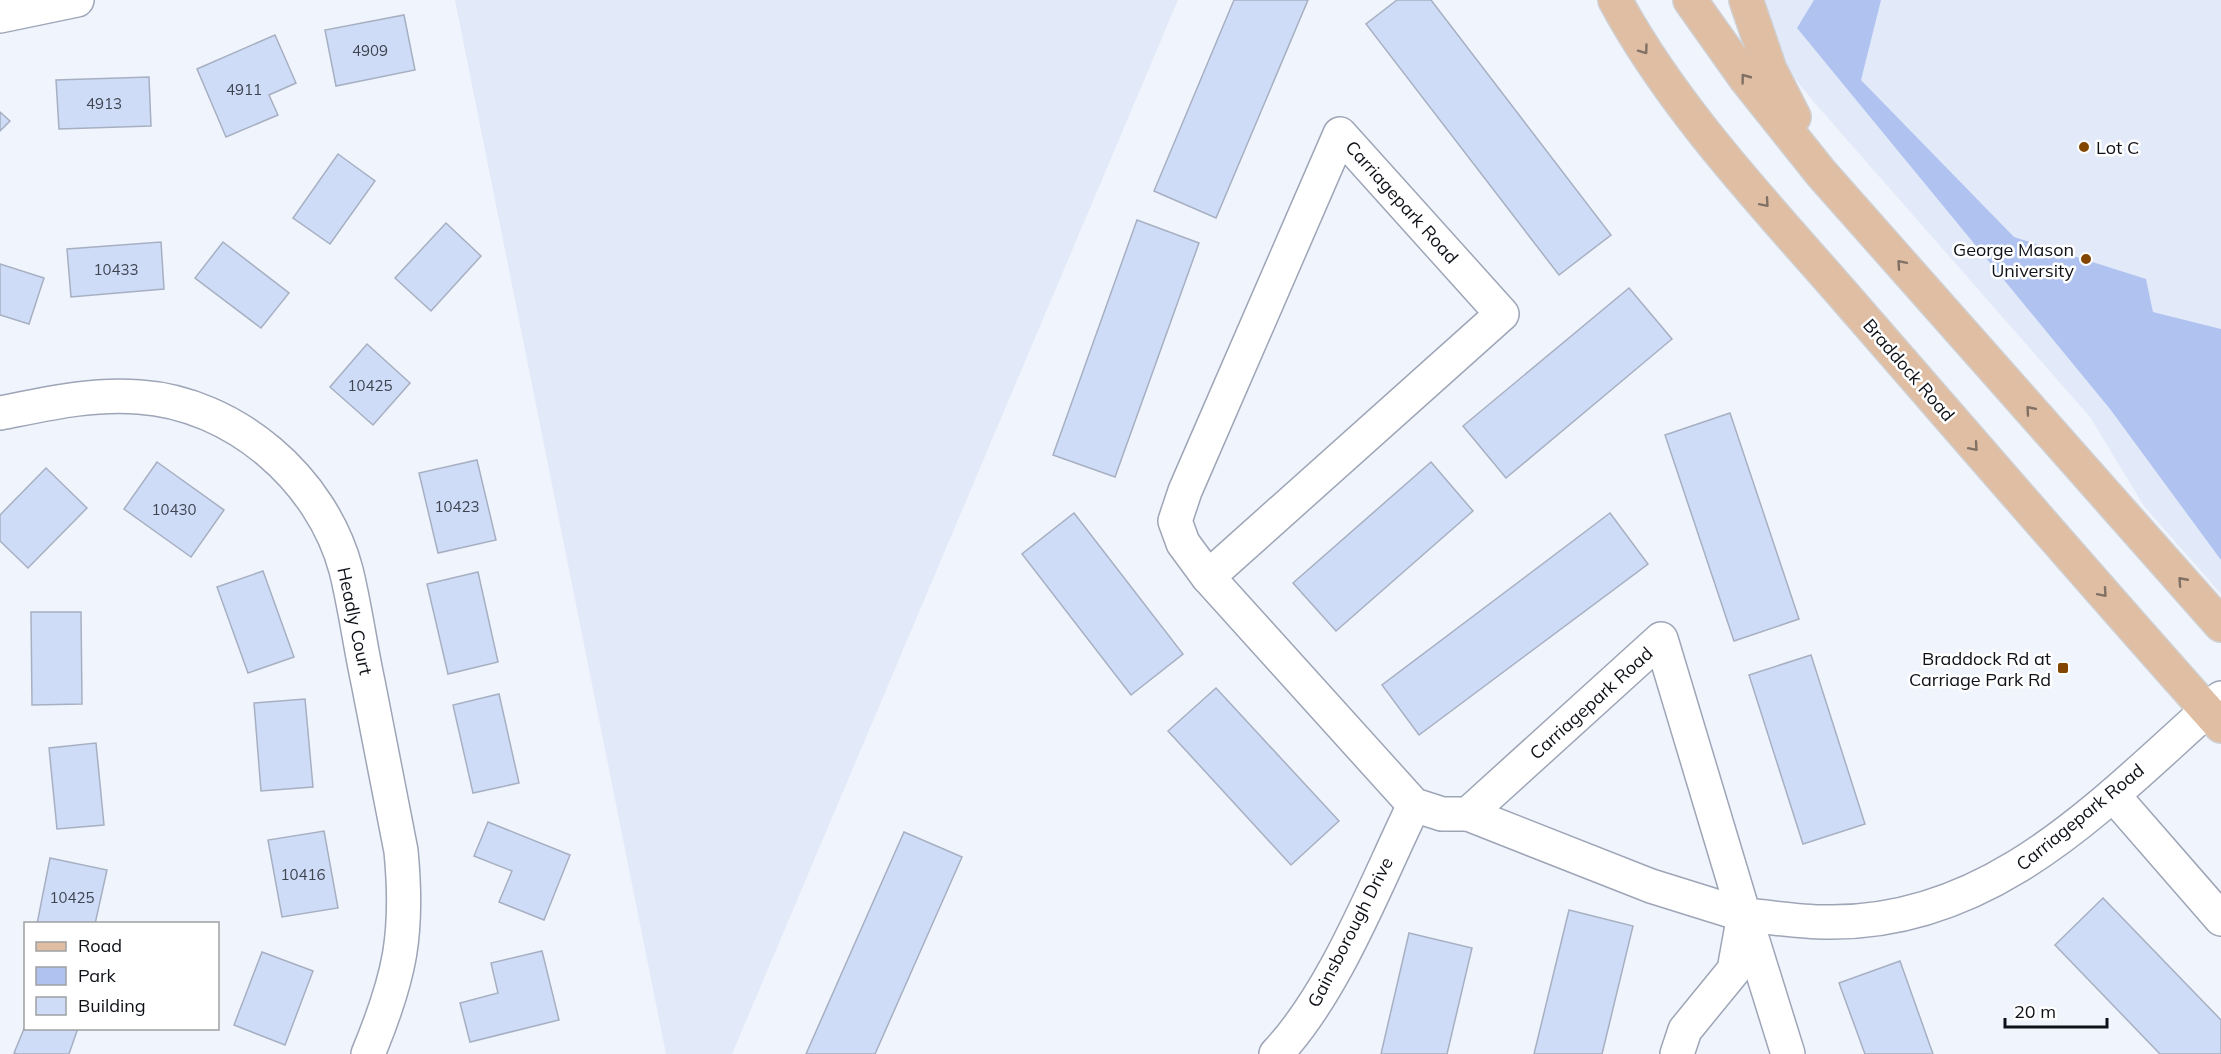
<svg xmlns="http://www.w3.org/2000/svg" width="2221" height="1054" viewBox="0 0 2221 1054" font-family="Mulish,sans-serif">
	<rect width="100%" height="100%" fill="#f0f4fc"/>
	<g fill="#e2e9f8">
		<polygon points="455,0 1178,0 732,1054 666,1054"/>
		<polygon points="1732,0 2221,0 2221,594 2144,506 2090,417 1813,101"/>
	</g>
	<polygon fill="#b0c3f0" points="1814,0 1881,0 1861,80 2014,237 2146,279 2153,312 2221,329 2221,560 2110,409 1797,28"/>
	<g fill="#cfdcf8" stroke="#a7b0c2" stroke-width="1.5">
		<polygon points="1234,0 1308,0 1216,218 1154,191"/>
		<polygon points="1397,0 1431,0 1611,235 1559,275 1366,24"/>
		<polygon points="404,15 415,70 336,86 325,30"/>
		<polygon points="275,35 296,83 269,95 278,115 226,137 197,69"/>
		<polygon points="149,77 151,126 59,129 56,80"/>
		<polygon points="0,112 10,121 0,131"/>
		<polygon points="338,154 375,181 330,244 293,218"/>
		<polygon points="1137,220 1199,243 1115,477 1053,455"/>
		<polygon points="446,223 481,256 431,311 395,278"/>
		<polygon points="161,242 164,289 71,297 67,249"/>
		<polygon points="223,242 289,293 261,328 195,278"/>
		<polygon points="0,264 44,278 29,324 0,315"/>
		<polygon points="1629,288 1672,339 1506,478 1463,426"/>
		<polygon points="367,344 410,383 373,425 330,387"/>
		<polygon points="1730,413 1799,619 1734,641 1665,435"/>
		<polygon points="477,460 496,540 438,553 419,473"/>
		<polygon points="157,462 224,510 191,557 124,509"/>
		<polygon points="1431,462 1473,511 1336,631 1293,583"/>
		<polygon points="46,468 87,508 28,568 0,541 0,515"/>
		<polygon points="1074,513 1183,654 1131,695 1022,554"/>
		<polygon points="1610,513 1648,564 1419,735 1382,685"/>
		<polygon points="263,571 294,657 248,673 217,587"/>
		<polygon points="478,572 498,662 448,674 427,584"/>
		<polygon points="31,612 81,612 82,704 32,705"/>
		<polygon points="1811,655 1865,824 1803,844 1749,675"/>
		<polygon points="1216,688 1339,821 1291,865 1168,731"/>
		<polygon points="499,694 519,783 473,793 453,705"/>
		<polygon points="305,699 313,787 261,791 254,703"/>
		<polygon points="96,743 104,825 57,829 49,748"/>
		<polygon points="488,822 570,855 544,920 499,902 512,871 474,856"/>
		<polygon points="324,831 338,908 282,917 268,840"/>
		<polygon points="904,832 962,857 875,1054 806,1054"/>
		<polygon points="50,858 107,870 95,924 37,924"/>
		<polygon points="2103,898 2221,1020 2221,1054 2160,1054 2055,945"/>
		<polygon points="1569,910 1633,926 1602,1054 1534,1054"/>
		<polygon points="1409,933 1472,948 1447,1054 1381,1054"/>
		<polygon points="542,951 559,1020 470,1042 460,1003 498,993 491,963"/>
		<polygon points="262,952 313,971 285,1045 234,1025"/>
		<polygon points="1900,961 1933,1054 1865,1054 1839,983"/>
		<polygon points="26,1024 26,1028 78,1028 69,1054 17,1054 14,1053"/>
	</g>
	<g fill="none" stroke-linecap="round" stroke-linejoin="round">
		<g stroke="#9da5b7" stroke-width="36">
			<g id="minor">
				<polygon points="1340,134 1502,314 1208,577 1183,543 1175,521 1185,491"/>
				<path d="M0 413C46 404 92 393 139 397 234 403 322 479 346 570 355 606 360 645 368 682 379 738 390 795 401 851 409 934 400 977 368 1054"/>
				<path d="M1208 577 1414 805 1442 814H1468L1661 639 1744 915C1771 917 1798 922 1825 922 1994 926 2105 800 2221 698"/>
				<polyline points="2113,795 2221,919"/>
				<polyline points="1468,814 1651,886 1744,915"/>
				<polyline points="1746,919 1788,1054"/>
				<path d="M1276 1054C1335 992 1376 883 1414 805"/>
				<polyline points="1677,1054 1685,1030 1734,970 1744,915"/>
			</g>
		</g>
		<g stroke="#9da5b7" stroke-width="36">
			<polyline id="tertiary" points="0,16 77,0"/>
		</g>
		<g stroke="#cfcfd1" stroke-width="36">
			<g id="primary">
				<path d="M1615 0C1675 112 1771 211 1854 307 1976 447 2097 588 2221 726"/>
				<polyline points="1690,0 1746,79 1821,173 2221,625"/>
				<polyline points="1746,0 1770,70 1794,117"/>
			</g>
		</g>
		<use href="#minor" stroke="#fff" stroke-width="33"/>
		<use href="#tertiary" stroke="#fff" stroke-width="33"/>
		<use href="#primary" stroke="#dfbea3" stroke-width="33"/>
	</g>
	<defs><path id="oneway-chevron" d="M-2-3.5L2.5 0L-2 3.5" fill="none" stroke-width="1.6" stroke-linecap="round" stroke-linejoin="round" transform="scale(1.5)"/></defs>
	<g stroke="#817064">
		<use href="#oneway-chevron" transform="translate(1644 50) rotate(54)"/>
		<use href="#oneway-chevron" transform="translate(1745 78) rotate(-127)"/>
		<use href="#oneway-chevron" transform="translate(1765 203) rotate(49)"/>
		<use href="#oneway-chevron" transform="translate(1901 264) rotate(-131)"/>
		<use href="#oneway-chevron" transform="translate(2030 410) rotate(-131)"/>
		<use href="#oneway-chevron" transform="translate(1974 447) rotate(49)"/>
		<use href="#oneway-chevron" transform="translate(2182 581) rotate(-132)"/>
		<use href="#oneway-chevron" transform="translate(2103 593) rotate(49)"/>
	</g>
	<g fill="#824600" stroke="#fff" stroke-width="2">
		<circle cx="2084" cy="147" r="6"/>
		<circle cx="2086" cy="259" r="6"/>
		<rect x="2057" y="662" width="12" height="12" rx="3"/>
	</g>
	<g text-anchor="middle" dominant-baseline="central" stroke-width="5" stroke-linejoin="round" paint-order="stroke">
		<g font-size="15" fill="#3e4450">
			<text x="370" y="50">4909</text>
			<text x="244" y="89">4911</text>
			<text x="104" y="103">4913</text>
			<text x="116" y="269">10433</text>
			<text x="370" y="385">10425</text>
			<text x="457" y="506">10423</text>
			<text x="174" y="509">10430</text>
			<text x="303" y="874">10416</text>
			<text x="72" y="897">10425</text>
		</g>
		<g font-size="18" fill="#0e1118" stroke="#fff" text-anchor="end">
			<text x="2096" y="147" text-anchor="start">Lot C</text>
			<text x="2074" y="249">George Mason<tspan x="2074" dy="21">University</tspan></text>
			<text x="2051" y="658">Braddock Rd at<tspan x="2051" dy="21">Carriage Park Rd</tspan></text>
		</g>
		<g font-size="18" fill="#0e1118" stroke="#fff">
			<text transform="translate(1402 202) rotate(48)">Carriagepark Road</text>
			<text transform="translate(1909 370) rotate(49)">Braddock Road</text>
			<text transform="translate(355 621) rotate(78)">Headly Court</text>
			<text transform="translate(1591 703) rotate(-42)">Carriagepark Road</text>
			<text transform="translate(2080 817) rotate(-39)">Carriagepark Road</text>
			<text transform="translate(1350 932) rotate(-63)">Gainsborough Drive</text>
		</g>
	</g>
	<rect x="24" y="922" width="195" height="108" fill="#ffffff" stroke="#9fa0a3" stroke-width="1.5"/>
	<rect x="36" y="942" width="30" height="9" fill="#dfbea3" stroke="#9fa0a3" stroke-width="1.5"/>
	<text x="78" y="952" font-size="18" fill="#0e1118">Road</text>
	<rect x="36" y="967" width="30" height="18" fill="#b0c3f0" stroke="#9fa0a3" stroke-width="1.5"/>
	<text x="78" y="982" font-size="18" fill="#0e1118">Park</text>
	<rect x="36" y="997" width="30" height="18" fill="#cfdcf8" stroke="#9fa0a3" stroke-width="1.5"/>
	<text x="78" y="1012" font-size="18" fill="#0e1118">Building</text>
	<path d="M2005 1018v9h102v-9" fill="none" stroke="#0e1118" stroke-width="3"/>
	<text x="2014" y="1018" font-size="18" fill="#0e1118" stroke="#ffffff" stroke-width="4.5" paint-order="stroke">20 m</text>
</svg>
